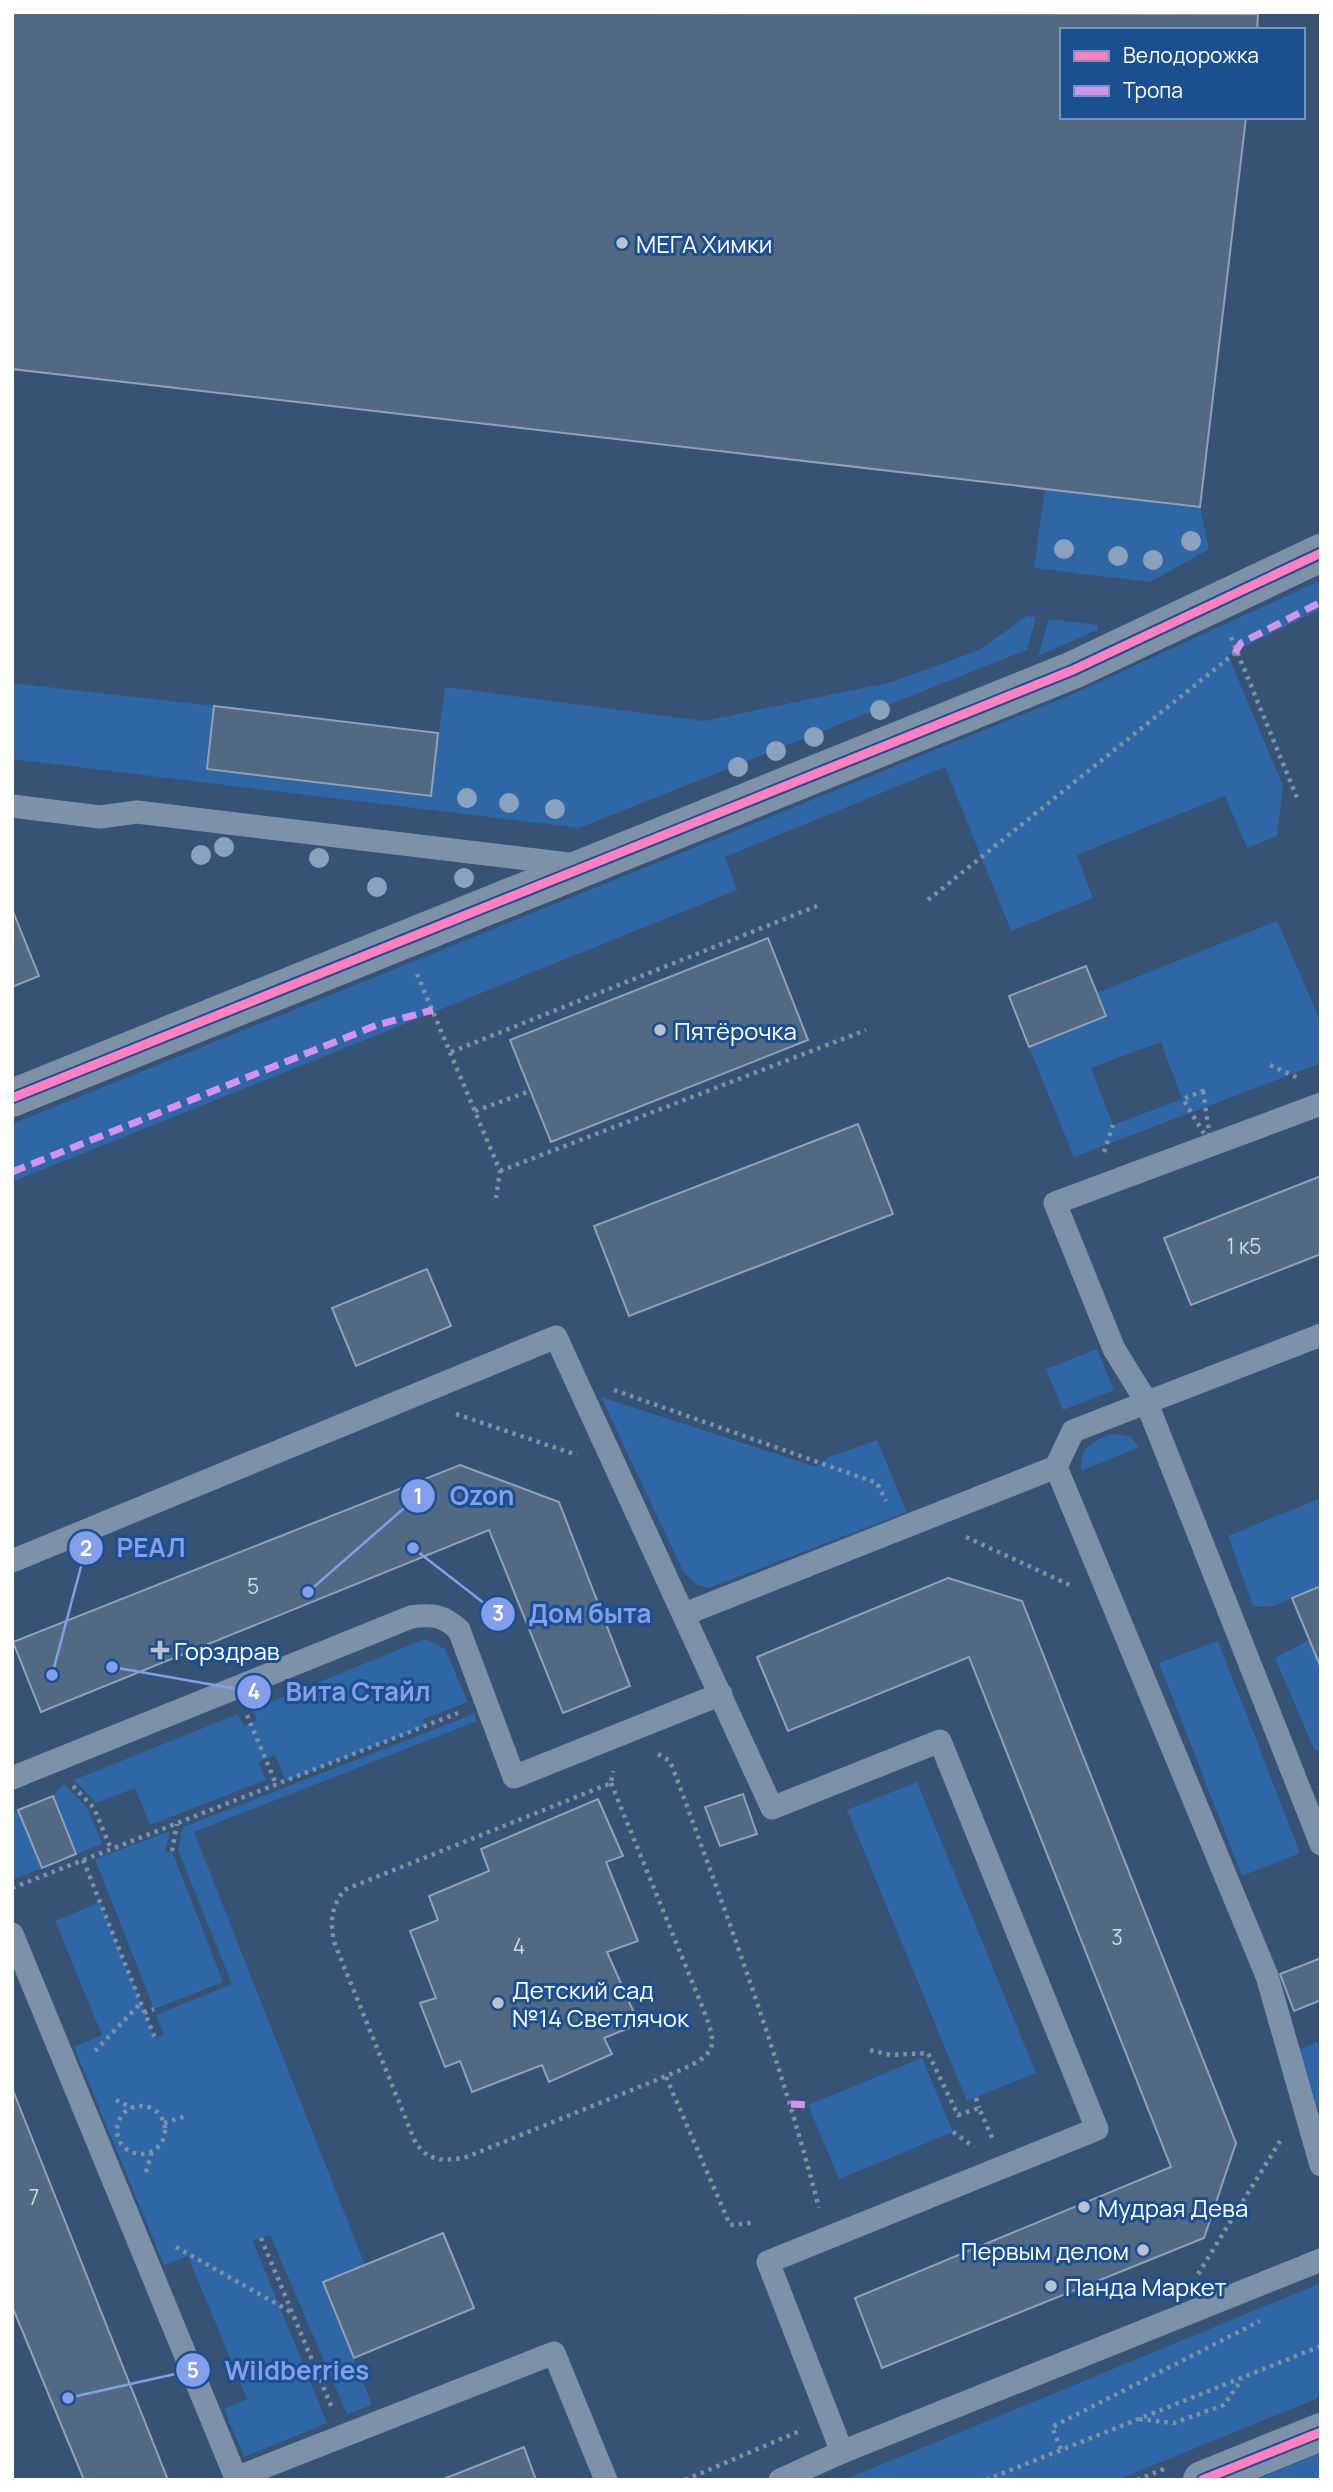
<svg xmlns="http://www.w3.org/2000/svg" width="1333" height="2492" viewBox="0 0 1333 2492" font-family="Manrope,sans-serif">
	<rect width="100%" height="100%" fill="#365274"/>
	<g fill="#2f66a5" fill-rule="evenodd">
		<polygon points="1045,488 1200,507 1209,549 1150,582 1034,568"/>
		<polygon points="1321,580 1321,609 1228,655 1283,786 1277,836 1247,848 1225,796 1077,855 1093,898 1011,931 945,767 725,857 737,890 12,1182 12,1124 1073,694"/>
		<polygon points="1027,616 1036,617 1027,650 579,828 12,759 12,683 214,706 207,769 430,796 445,687 704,721 892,682 979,650"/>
		<polygon points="1049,619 1098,625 1097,630 1038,656"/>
		<path d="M1277 921 1321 1022V1063L1074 1157 1029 1047 1106 1016 1097 993ZM1161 1042 1182 1099 1113 1125 1091 1068Z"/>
		<polygon points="1097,1349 1114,1390 1063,1410 1046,1369"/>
		<polygon points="601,1397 816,1467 829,1457 877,1440 907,1512 709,1588 697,1585 684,1573"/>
		<path d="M1111 1434 1130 1436 1139 1447 1081 1471C1080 1447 1091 1442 1111 1434Z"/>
		<polygon points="1321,1498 1321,1586 1271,1607 1253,1606 1228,1536"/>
		<polygon points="425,1639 445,1649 468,1702 423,1719 425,1726 286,1781 275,1755 259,1762 266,1780 150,1825 135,1788 96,1803 74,1780 238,1714 244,1726 257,1720 253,1709"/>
		<polygon points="1309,1640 1321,1668 1321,1749 1315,1751 1275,1658"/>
		<polygon points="1218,1641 1300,1853 1242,1876 1159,1663"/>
		<polygon points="474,1714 477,1721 194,1832 365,2265 323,2283 372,2405 347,2414 270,2235 253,2241 327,2423 244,2457 224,2409 247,2399 188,2256 164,2265 74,2047 102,2035 55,1921 100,1902 155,2038 164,2035 156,2015 232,1984 178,1850 183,1827"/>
		<polygon points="917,1782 1036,2073 967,2101 847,1810"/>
		<polygon points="64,1784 88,1809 102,1844 76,1854 53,1796"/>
		<polygon points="18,1810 42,1868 12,1880 12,1813"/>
		<polygon points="170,1831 165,1853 172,1851 223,1982 154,2009 95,1859"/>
		<polygon points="1321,2041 1321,2115 1301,2064 1300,2049"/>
		<polygon points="922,2058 953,2132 839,2179 808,2105"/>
		<polygon points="1321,2283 1321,2397 1117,2480 844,2480"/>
		<polygon points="1321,2453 1321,2480 1255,2480"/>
	</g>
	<g fill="#526984" stroke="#92a2b6" stroke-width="2">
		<polygon points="12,12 1258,14 1257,30 1062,30 1062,117 1246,117 1200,507 12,369"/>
		<polygon points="214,706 438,733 431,796 207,769"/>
		<polygon points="12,909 39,976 12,987"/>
		<polygon points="768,938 808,1040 551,1142 510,1040"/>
		<polygon points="1086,966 1106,1016 1029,1047 1009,996"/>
		<polygon points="858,1124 893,1214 629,1316 594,1226"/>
		<polygon points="1321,1176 1321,1254 1191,1305 1164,1238"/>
		<polygon points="427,1269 451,1326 356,1366 332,1308"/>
		<polygon points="460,1465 559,1502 630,1686 563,1713 489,1530 41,1712 13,1642"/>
		<polygon points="948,1578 1022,1601 1236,2143 1204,2238 882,2368 855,2298 1171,2167 969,1657 788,1731 757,1657"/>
		<polygon points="1321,1586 1321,1668 1292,1598"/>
		<polygon points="743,1794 757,1834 720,1846 705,1807"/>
		<polygon points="53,1796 76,1854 42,1868 18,1810"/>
		<polygon points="598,1799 623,1856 606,1862 638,1941 607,1952 639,2024 604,2038 612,2054 549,2082 542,2065 472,2092 460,2061 445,2067 420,2003 436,1998 410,1931 438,1920 429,1896 489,1871 481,1849"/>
		<polygon points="1321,1958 1321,2000 1294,2011 1280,1974"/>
		<polygon points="12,2088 168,2480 84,2480 12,2306"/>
		<polygon points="443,2233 474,2308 354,2358 323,2282"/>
		<polygon points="524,2447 536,2480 441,2480"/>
	</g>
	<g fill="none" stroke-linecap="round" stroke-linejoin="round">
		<g stroke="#7d92a8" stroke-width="4.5" stroke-dasharray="3.5 5" stroke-linecap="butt">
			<polyline points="1231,637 1298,800"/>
			<polyline points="928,900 1235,653"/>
			<polyline points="417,974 500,1171 496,1198"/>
			<polyline points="451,1052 817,906"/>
			<polyline points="1270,1065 1298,1078"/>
			<polygon points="1203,1091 1211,1145 1183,1099"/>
			<polyline points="475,1111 530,1091"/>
			<polyline points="1104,1152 1113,1125"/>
			<polyline points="500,1171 866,1030"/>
			<polyline points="614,1390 877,1483 886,1501"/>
			<polyline points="456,1414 577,1455"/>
			<polyline points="966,1537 1072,1586"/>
			<polyline points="247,1715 276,1784"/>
			<path d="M658 1754 670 1761 677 1779C729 1921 781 2061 819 2208"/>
			<path d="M611 1783 704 2011C718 2047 716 2054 681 2070L464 2158 443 2160 428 2156 416 2144 334 1942C330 1921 331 1908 344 1890L611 1783 613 1771"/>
			<polyline points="73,1786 94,1808 111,1849"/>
			<polyline points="172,1851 177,1824"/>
			<polyline points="83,1860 155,2038"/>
			<polyline points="12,1888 458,1713"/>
			<polyline points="144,2013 154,2009"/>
			<polyline points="870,2050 890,2055 928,2053 958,2115 979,2108 993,2140"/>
			<polyline points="95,2051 140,2004"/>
			<polyline points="666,2077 730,2225 751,2223"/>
			<polyline points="976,2098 979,2108"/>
			<polyline points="116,2100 132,2108"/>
			<circle cx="141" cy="2130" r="24"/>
			<polyline points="164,2123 186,2116"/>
			<polyline points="953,2132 974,2147"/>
			<polyline points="146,2172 152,2151"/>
			<polyline points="261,2238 332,2408"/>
			<polyline points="176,2247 291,2312"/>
			<polyline points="1198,2274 1282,2138"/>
			<polyline points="1139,2419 1174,2423 1224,2405 1242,2379"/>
			<polyline points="1061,2449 1052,2427 1260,2321"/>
			<polyline points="685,2480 802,2430"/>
			<polyline points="986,2480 1321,2346"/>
			<polyline points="1137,2480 1164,2469"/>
		</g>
		<g stroke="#7d92a8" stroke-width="23">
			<polyline points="12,806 100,817 137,812 577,865"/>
			<polyline points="1321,1104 1055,1203 1114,1349 1146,1401 1321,1844"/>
			<polyline points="1056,1467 1267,1976 1321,2165"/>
			<polyline points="12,1561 556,1337 772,1808 940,1741 1097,2129 768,2262 842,2452"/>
			<polyline points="685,1614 1056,1467 1073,1431 1321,1335"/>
			<path d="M12 1778 411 1617C432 1614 443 1615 459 1630L514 1777 721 1694"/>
			<polyline points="12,1934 236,2478 554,2353 606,2480"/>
			<polyline points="780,2480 842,2452 1321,2260"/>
		</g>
		<g stroke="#7d92a8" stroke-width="38">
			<polyline points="12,1098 1073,670 1321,553"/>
			<polyline points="1202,2480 1321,2432"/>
		</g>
		<g stroke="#d193ec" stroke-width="7" stroke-dasharray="14 7" stroke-linecap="butt">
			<polyline points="1235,653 1241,643 1321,602"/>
			<polyline points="12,1172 377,1025 433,1010"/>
			<polyline points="791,2104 808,2105"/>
		</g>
		<g stroke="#1b4f8f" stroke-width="13">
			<g id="cycleway">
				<polyline points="12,1098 1073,670 1321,553"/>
				<polyline points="1202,2480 1321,2432"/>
			</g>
		</g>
		<use href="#cycleway" stroke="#ff80c0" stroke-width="9"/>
	</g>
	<g fill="#8aa2be">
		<circle cx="1191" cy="541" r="10"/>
		<circle cx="1064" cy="549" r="10"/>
		<circle cx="1118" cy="556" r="10"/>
		<circle cx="1153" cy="560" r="10"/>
		<circle cx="880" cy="710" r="10"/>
		<circle cx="814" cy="737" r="10"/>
		<circle cx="776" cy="751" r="10"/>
		<circle cx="738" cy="767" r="10"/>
		<circle cx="467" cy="798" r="10"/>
		<circle cx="509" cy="803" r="10"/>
		<circle cx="555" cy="809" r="10"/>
		<circle cx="224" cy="847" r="10"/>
		<circle cx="201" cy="855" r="10"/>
		<circle cx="319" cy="858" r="10"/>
		<circle cx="464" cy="878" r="10"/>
		<circle cx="377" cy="887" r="10"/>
	</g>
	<g fill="#b9c2ce" stroke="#1b4f8f" stroke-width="2.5">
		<circle cx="622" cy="243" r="7"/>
		<circle cx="660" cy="1030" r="7"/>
		<path d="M156.5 1639.5h7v7h7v7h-7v7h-7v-7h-7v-7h7z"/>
		<circle cx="498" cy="2003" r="7"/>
		<circle cx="1084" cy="2207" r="7"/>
		<circle cx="1143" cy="2250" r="7"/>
		<circle cx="1051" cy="2286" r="7"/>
	</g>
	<g text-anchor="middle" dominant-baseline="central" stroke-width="6" stroke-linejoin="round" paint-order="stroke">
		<g font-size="21" fill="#d4dae0">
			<text x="1244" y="1246">1 к5</text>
			<text x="253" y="1586">5</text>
			<text x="1117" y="1937">3</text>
			<text x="519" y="1946">4</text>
			<text x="34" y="2197">7</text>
		</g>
		<g font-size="24" fill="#fff" stroke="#1b4f8f" text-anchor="start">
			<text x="636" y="243">МЕГА Химки</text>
			<text x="674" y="1030">Пятёрочка</text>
			<text x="174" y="1650">Горздрав</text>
			<text x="512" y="1989">Детский сад<tspan x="512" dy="28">№14 Светлячок</tspan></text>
			<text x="1098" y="2207">Мудрая Дева</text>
			<text x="1129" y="2250" text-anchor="end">Первым делом</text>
			<text x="1065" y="2286">Панда Маркет</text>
		</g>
	</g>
	<path fill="none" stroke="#839eea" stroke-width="2.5" d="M308 1592L418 1496M52 1675L86 1548M413 1548L498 1614M112 1667L254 1692M68 2398L193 2370"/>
	<g fill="#839eea" stroke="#1b4f8f" stroke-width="2.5">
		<circle cx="308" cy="1592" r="7"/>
		<circle cx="52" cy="1675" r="7"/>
		<circle cx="413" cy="1548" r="7"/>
		<circle cx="112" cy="1667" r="7"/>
		<circle cx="68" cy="2398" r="7"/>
		<circle cx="418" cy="1496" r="18"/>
		<circle cx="86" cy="1548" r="18"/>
		<circle cx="498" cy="1614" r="18"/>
		<circle cx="254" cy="1692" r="18"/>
		<circle cx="193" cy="2370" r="18"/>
	</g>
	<g font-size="21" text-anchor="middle" font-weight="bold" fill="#fff">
		<text x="418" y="1504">1</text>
		<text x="86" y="1556">2</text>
		<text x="498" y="1621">3</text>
		<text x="254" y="1699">4</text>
		<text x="193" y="2378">5</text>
	</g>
	<g font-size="26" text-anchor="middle" font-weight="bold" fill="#839eea" stroke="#1b4f8f" stroke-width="6" stroke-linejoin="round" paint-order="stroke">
		<text x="482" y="1505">Ozon</text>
		<text x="151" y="1557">РЕАЛ</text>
		<text x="590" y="1623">Дом быта</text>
		<text x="358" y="1701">Вита Стайл</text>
		<text x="297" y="2380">Wildberries</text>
	</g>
	<rect width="1333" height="2492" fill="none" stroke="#ffffff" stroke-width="28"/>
	<rect x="1060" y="28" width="245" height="91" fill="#1b4f8f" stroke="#7695bc" stroke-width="2"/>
	<rect x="1074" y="51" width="35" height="10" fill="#ff80c0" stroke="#7695bc" stroke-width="2"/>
	<text x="1123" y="63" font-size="21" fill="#ffffff">Велодорожка</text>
	<rect x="1074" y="86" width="35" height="10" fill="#d193ec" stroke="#7695bc" stroke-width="2"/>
	<text x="1123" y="98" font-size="21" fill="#ffffff">Тропа</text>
</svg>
